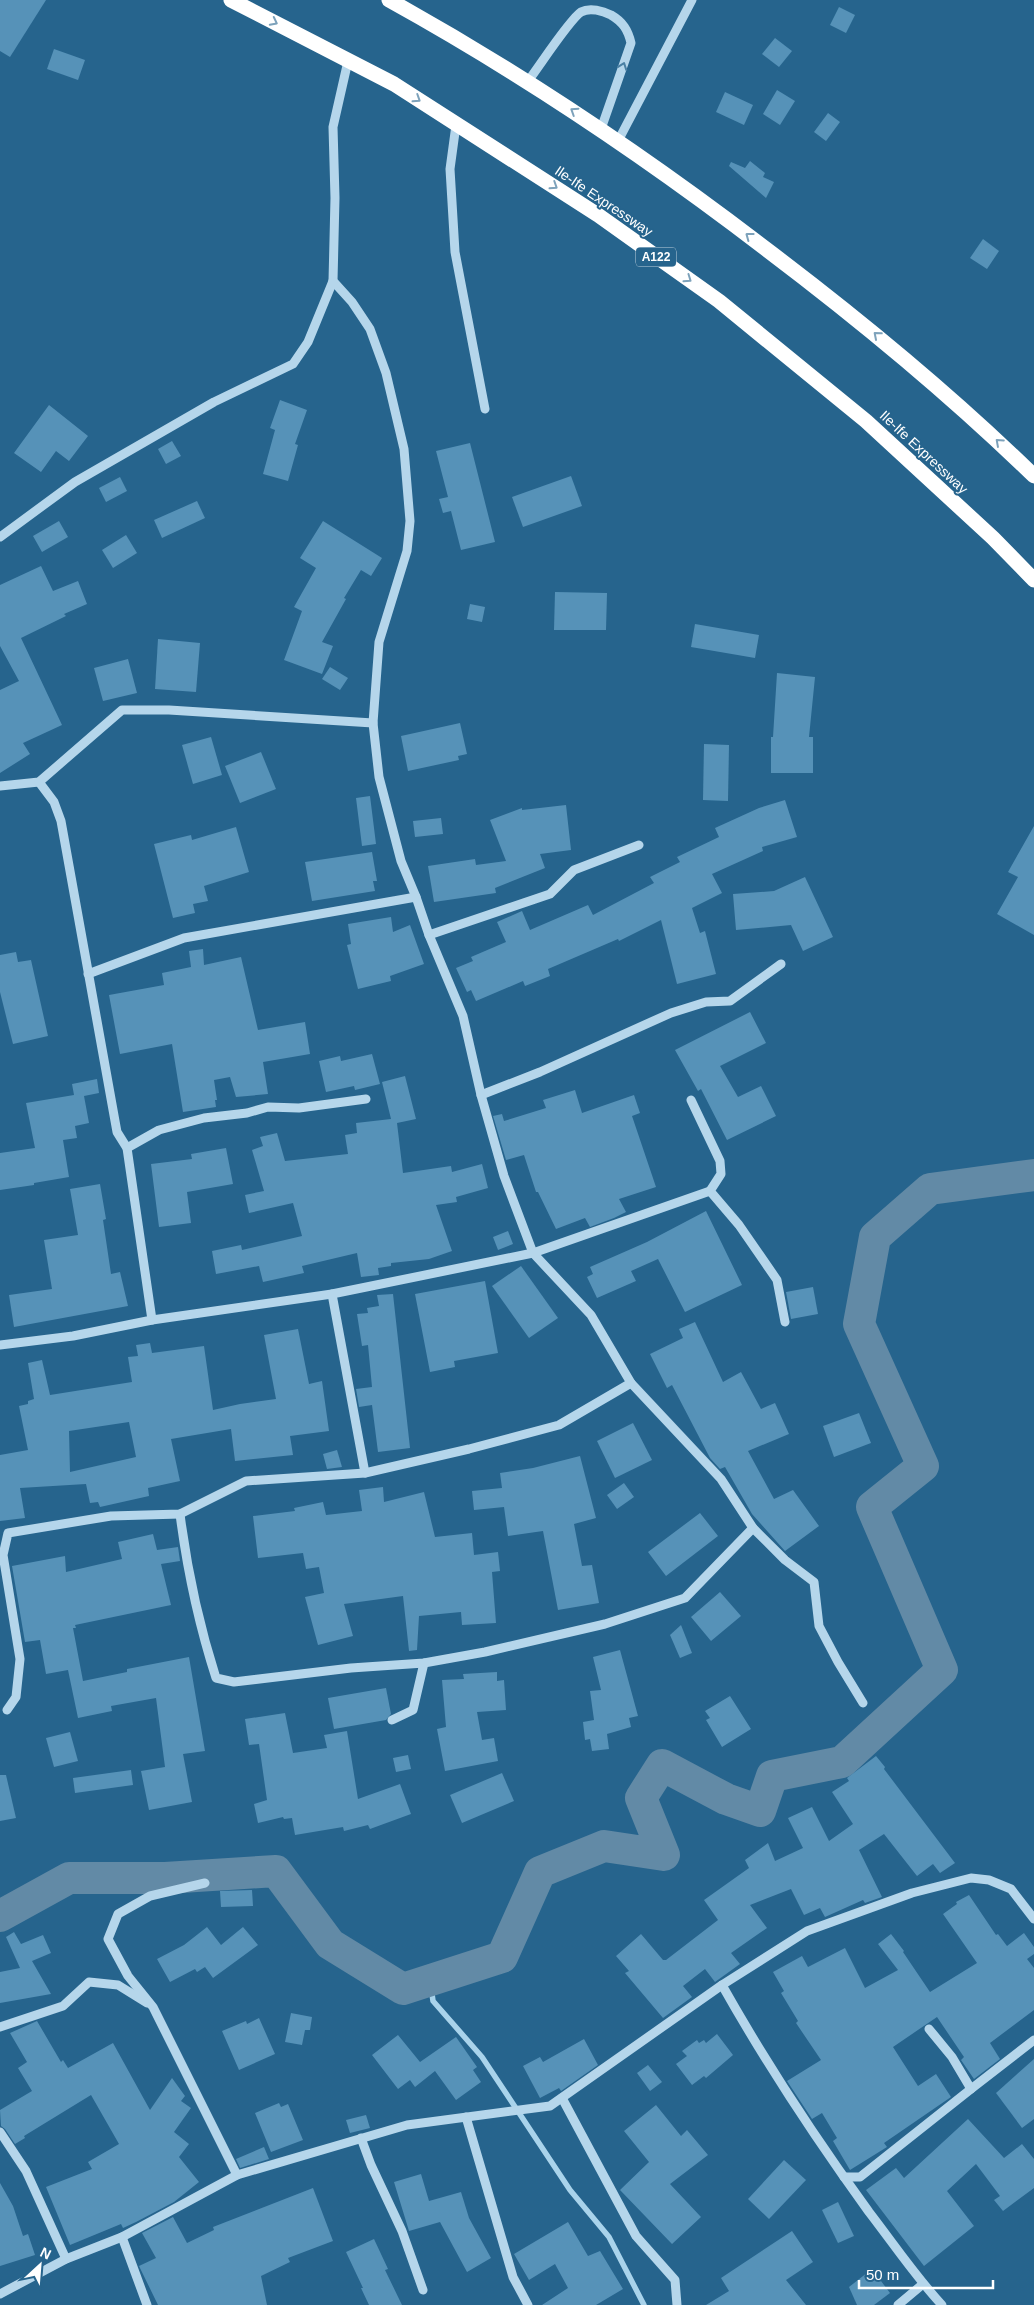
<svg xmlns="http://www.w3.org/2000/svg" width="1034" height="2305" viewBox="0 0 1034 2305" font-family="Arial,sans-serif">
	<rect width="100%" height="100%" fill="#26648d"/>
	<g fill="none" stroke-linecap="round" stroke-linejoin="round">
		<polyline stroke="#a9d3eb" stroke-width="5.5" points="430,1980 433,2001 482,2057 570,2190 609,2237 644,2305"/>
		<polyline stroke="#628aa6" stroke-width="32" points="0,1916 69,1878 165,1878 276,1871 330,1944 403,1989 502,1957 540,1872 604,1846 664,1855 641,1798 662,1765 726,1799 760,1811 772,1776 842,1762 942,1670 872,1507 923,1466 859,1324 875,1237 930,1189 1034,1175"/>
	</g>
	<g fill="#5692b8" fill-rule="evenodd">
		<polygon points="0,0 46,0 10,57 0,51"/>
		<polygon points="839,7 855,15 846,33 830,25"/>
		<polygon points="775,38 792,51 779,67 762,54"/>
		<polygon points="54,49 85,60 78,80 47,69"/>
		<polygon points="777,90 795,101 780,125 763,114"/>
		<polygon points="725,92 753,105 744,125 716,112"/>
		<polygon points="828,113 840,122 826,141 814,132"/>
		<polygon points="750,161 765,173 763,177 774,182 766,198 729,166 731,162 745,168"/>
		<polygon points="983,239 999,251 987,269 970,258"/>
		<polygon points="280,400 307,410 295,444 298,445 288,481 263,474 275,430 270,428"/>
		<polygon points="49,405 88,436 69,461 56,451 41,472 14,453"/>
		<polygon points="172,441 181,456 166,464 158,449"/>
		<polygon points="470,443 495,542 461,550 451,511 443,513 439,499 448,497 436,451"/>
		<polygon points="571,476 582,506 523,527 512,497"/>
		<polygon points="120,477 127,491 106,502 99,488"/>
		<polygon points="197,501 205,518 162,538 154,520"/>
		<polygon points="59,521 68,537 42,552 33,536"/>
		<polygon points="323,521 382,558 371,576 361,570 344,598 346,599 322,642 333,646 322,674 284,660 302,611 294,607 316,568 300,558"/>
		<polygon points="126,535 137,553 113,568 102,550"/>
		<polygon points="41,566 53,591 78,581 87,604 64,614 66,616 21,638 62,725 23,743 30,754 0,773 0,690 19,681 0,646 0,585"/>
		<polygon points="555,592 607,593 606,630 554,630"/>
		<polygon points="470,604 485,607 482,622 467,619"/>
		<polygon points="695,624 759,635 755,658 691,647"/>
		<polygon points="158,639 200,643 196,692 155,689"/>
		<polygon points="128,659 137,693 103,701 94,668"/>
		<polygon points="330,667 348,678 340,690 322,679"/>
		<polygon points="777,673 815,677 809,737 813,737 813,773 771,773 771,737 773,737"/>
		<polygon points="460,723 467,754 458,756 459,760 408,771 401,736"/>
		<polygon points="211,737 222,775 193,784 182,745"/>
		<polygon points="704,744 729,745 728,801 703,800"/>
		<polygon points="261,752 276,789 240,803 225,766"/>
		<polygon points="370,796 376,844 362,846 356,798"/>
		<polygon points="785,800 797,837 762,847 763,851 712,874 722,893 692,908 700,933 705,931 716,974 677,984 661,920 619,941 618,939 548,969 550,976 525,986 523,981 476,1001 471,990 467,992 456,968 473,961 471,957 506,942 497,922 522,911 530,930 588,905 593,915 654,883 650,877 680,862 677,857 719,837 715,828 759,808"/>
		<polygon points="566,805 571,850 540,854 545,868 495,888 496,893 434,902 428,866 475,859 476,865 506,861 490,820 522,808 522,810"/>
		<polygon points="441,818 443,834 415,837 413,821"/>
		<polygon points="1034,826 1034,935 997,914 1018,877 1008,872"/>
		<polygon points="236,827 249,872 204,886 208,901 193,904 195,913 173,918 154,844 191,835 192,840"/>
		<polygon points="372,852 377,881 373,881 375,891 312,901 305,862"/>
		<polygon points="805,877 833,937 803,951 791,925 736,930 733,894 774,891"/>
		<polygon points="391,917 393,932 410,925 424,964 390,976 391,981 358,989 347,945 351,944 348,924"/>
		<polygon points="203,949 204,965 241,957 258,1030 305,1022 310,1054 263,1062 268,1094 236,1097 230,1077 214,1080 217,1100 215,1100 216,1107 183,1112 172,1044 120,1054 109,995 164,985 162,973 191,967 189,951"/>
		<polygon points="16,952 18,962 31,960 48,1036 13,1044 0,992 0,955"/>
		<polygon points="750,1012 766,1043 720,1066 738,1097 761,1086 776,1116 727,1140 701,1089 698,1091 675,1050"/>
		<polygon points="372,1054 380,1084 355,1090 354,1086 326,1092 319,1061 340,1056 341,1061"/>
		<polygon points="405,1076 416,1119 397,1123 403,1173 451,1166 452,1172 482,1164 488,1188 456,1197 457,1202 436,1205 452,1251 429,1259 391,1263 391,1266 378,1268 379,1275 361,1277 357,1253 302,1266 304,1273 263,1282 259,1266 216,1274 212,1251 241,1245 242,1250 302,1236 293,1203 249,1213 245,1195 264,1191 252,1150 263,1146 260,1137 277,1133 285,1161 348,1154 345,1135 357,1133 356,1123 391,1119 382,1082"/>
		<polygon points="97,1079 99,1093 84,1096 89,1123 75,1126 77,1138 63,1140 69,1177 34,1183 34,1185 0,1190 0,1153 35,1148 26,1103 74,1095 72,1084"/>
		<polygon points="575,1090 582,1113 634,1095 640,1113 632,1116 656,1187 619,1199 626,1212 614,1218 590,1227 585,1218 556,1229 538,1192 536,1192 524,1155 506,1160 493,1116 502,1114 504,1121 546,1108 543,1100"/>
		<polygon points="226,1148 233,1184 187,1192 191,1223 159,1227 151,1164 192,1159 191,1154"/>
		<polygon points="100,1184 106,1219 103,1220 111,1274 120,1272 128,1306 14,1327 9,1295 52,1289 44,1240 78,1235 70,1189"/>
		<polygon points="706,1211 742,1285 685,1312 658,1259 631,1271 636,1281 597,1298 587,1277 593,1274 590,1267 647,1242"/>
		<polygon points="508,1231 513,1244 498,1250 493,1237"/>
		<polygon points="521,1266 558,1318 529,1338 492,1286"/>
		<polygon points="485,1281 498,1353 454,1361 455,1367 430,1372 415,1294"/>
		<polygon points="813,1287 818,1314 791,1319 786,1292"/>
		<polygon points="393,1294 410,1448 378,1452 372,1405 359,1407 356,1389 372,1387 368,1345 362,1346 357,1314 368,1313 367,1308 379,1306 377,1295"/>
		<polygon points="695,1322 723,1382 741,1372 761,1409 775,1403 789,1434 748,1451 774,1499 793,1490 819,1526 785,1551 752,1514 725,1467 720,1469 710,1458 672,1385 667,1388 650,1354 683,1338 679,1329"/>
		<path d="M298 1329 309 1384 322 1381 329 1431 290 1436 293 1455 235 1461 231 1429 171 1439 180 1481 148 1488 149 1496 100 1507 98 1502 90 1503 86 1484 20 1488 25 1518 0 1521V1455L28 1450 19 1406 28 1404V1401L34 1399 28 1363 42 1360 50 1395 132 1382 128 1357 138 1356 136 1345 150 1343 152 1353 204 1346 213 1410 240 1404 276 1399 264 1335ZM129 1422 136 1457 70 1472 69 1431Z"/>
		<polygon points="859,1413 871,1443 834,1457 823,1426"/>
		<polygon points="633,1423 652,1460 615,1478 597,1441"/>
		<polygon points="337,1450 342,1467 327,1469 323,1454"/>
		<polygon points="580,1456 596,1518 574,1524 582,1566 592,1565 599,1603 558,1610 543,1531 508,1536 504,1507 474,1510 472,1491 502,1488 500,1473 533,1468"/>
		<polygon points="624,1483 634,1497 617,1509 607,1495"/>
		<polygon points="383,1487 384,1502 424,1492 435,1537 472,1533 474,1555 498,1552 500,1571 492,1572 496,1623 462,1625 461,1612 419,1616 417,1650 409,1651 403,1596 344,1604 353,1636 318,1645 305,1597 324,1593 319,1567 306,1569 303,1553 258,1558 253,1516 295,1511 294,1508 323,1502 326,1515 362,1511 359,1490"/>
		<polygon points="700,1513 718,1536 666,1576 648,1552"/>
		<polygon points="153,1534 157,1550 178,1547 180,1561 161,1564 171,1605 75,1625 76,1628 73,1628 83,1681 127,1672 127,1669 189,1657 205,1751 183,1754 192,1802 149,1810 141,1771 165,1767 156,1698 111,1706 112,1711 78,1718 68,1670 46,1674 40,1640 25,1642 12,1566 65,1556 66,1572 122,1559 118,1542"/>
		<polygon points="720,1592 741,1616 711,1641 691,1617"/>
		<polygon points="681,1625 692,1653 680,1658 670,1635"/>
		<polygon points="620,1650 638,1716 629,1718 631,1727 607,1734 609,1749 592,1751 590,1739 585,1740 583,1722 594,1720 590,1691 601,1690 593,1657"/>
		<polygon points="497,1672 497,1681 504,1680 506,1710 477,1712 482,1740 494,1738 498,1761 445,1771 437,1729 446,1727 442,1680 464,1679 463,1674"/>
		<polygon points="386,1688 391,1714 386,1720 334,1729 328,1698"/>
		<polygon points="730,1696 751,1729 722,1747 706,1720 710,1718 705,1711"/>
		<polygon points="285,1713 293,1753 327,1748 324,1735 347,1731 358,1799 400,1784 411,1814 370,1829 368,1825 344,1831 343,1827 295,1835 292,1818 284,1819 283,1817 258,1823 254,1804 267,1800 259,1744 249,1745 245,1719"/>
		<polygon points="70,1732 78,1761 54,1767 46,1738"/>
		<polygon points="408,1755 411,1769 396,1772 393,1758"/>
		<polygon points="876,1756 885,1767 884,1769 955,1863 940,1873 933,1864 917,1876 884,1834 859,1850 882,1897 865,1903 863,1900 825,1917 820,1908 804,1915 791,1889 750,1905 767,1928 731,1953 740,1964 715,1982 705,1969 683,1986 692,1997 663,2018 625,1973 629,1971 616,1956 641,1934 663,1960 666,1960 718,1920 704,1900 749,1868 745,1860 768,1843 775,1861 803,1848 788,1818 812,1807 829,1841 853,1824 832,1792 849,1781 847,1778"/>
		<polygon points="131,1770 133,1785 75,1793 73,1778"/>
		<polygon points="502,1773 514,1801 462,1823 450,1795"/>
		<polygon points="0,1775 6,1775 16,1818 0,1821"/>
		<polygon points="252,1890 253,1906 221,1907 220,1891"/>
		<polygon points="969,1895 996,1935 998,1934 1007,1946 1024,1933 1034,1947 1034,1954 1027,1959 1034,1968 1034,2010 990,2043 1000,2059 974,2079 961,2060 964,2057 937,2017 893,2047 918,2086 936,2074 951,2097 884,2143 887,2147 850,2170 833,2141 837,2138 822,2113 812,2119 787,2081 821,2060 796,2023 798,2021 781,1993 784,1991 773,1972 802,1956 808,1967 845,1948 865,1988 898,1970 878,1944 891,1934 904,1951 903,1952 930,1992 977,1963 943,1914 957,1904 956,1902"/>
		<polygon points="207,1927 221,1945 243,1927 258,1945 213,1978 205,1967 197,1972 195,1969 170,1982 157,1959 184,1945"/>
		<polygon points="14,1932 21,1944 43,1935 51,1953 32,1961 51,1994 0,2003 0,1972 20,1968 6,1937"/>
		<polygon points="291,2013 312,2017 310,2030 305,2030 302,2045 285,2042"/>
		<polygon points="259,2018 275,2054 239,2070 222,2031 246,2021 247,2024"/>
		<polygon points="37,2021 61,2062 63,2060 68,2068 113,2043 150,2110 172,2078 185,2096 181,2101 191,2108 174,2132 189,2144 179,2157 199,2182 174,2202 136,2222 123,2228 121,2224 70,2245 46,2187 92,2169 88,2162 119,2144 91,2095 24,2136 25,2138 15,2144 5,2129 1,2126 0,2110 32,2091 18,2068 27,2062 10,2033"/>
		<polygon points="717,2034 733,2055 706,2078 704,2076 692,2085 676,2064 687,2056 682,2051 697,2040 699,2043 704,2040 706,2043"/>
		<polygon points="398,2035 420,2062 456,2037 477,2067 473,2070 481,2082 456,2100 435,2071 415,2087 410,2080 398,2089 372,2055"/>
		<polygon points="584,2039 598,2065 561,2091 559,2088 540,2098 523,2066 540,2057 543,2062"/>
		<polygon points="1034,2059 1034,2119 1022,2128 996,2093"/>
		<polygon points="648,2065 662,2082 650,2091 637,2073"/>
		<polygon points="279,2103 281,2107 288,2104 303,2140 271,2152 255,2113"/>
		<polygon points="656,2105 681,2136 687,2130 708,2155 670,2184 701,2217 672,2244 620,2190 649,2162 624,2131"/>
		<polygon points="366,2115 370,2128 350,2133 346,2120"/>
		<polygon points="968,2119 1004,2158 1022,2144 1034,2159 1034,2188 1003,2211 994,2200 1000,2196 976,2164 947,2191 974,2226 924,2266 866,2190 896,2168 904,2178"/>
		<polygon points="264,2147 269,2159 240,2168 236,2159"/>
		<polygon points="784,2160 806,2180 769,2219 748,2199"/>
		<polygon points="421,2174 429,2201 461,2192 469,2218 491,2258 467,2272 440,2222 409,2231 394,2182"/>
		<polygon points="0,2183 13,2206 23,2236 28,2234 35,2255 0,2266"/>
		<polygon points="313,2188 333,2241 288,2258 290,2262 261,2276 267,2305 158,2305 139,2266 156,2258 142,2233 173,2217 187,2243 214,2230 213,2227"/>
		<polygon points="838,2202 854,2236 838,2243 822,2210"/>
		<polygon points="568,2222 588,2256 600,2251 623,2289 596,2305 542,2305 568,2288 555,2264 529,2280 514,2254"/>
		<polygon points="792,2231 813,2262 786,2280 806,2305 706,2305 729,2291 721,2278"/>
		<polygon points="374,2239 388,2269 385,2270 402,2305 369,2305 361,2288 363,2288 346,2252"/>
		<polygon points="872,2269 890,2293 874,2305 857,2305 849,2287"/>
	</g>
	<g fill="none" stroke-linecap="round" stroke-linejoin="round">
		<g stroke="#b5d6eb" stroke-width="9">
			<polyline points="348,61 333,127 335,198 333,281 352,302 370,329 386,373 404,449 410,521 407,551 379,642 373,723 379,777 401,861 416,897 429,935 463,1016 481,1095 504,1176 533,1253 591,1315 631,1383 721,1479 753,1528 785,1560 814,1582 819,1626 838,1662 863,1703"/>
			<path d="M528 81C539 67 569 20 581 12 590 7 603 11 611 15 623 22 628 30 631 43L601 129"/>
			<polyline points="456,125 450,169 455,252 485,409"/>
			<polyline points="618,141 692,0"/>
			<polyline points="0,537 75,482 214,402 293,364 308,342 333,281"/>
			<polyline points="0,786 39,782 122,710 169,710 373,723"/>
			<polyline points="429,935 550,894 574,870 639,845"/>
			<polyline points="88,974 184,938 416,897"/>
			<polyline points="481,1095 540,1072 671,1013 706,1002 730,1001 781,964"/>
			<polyline points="691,1100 720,1161 721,1174 710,1191 739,1225 777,1280 785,1322"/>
			<polyline points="127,1148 159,1130 204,1118 247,1113 268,1107 299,1108 366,1099"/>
			<polyline points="152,1320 332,1294"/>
			<polyline points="0,1345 73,1336 152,1320 127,1148 117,1132 61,821 54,802 39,782"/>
			<polyline points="365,1473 332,1294 533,1253 710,1191"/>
			<path d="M180 1514C187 1569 199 1625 216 1678L234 1682 351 1668 424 1663 485 1652 605 1624 685 1598 753 1528"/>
			<polyline points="7,1710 16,1697 20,1659 3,1555 8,1533 111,1516 180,1514 246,1481 365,1473 469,1449 559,1425 631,1383"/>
			<polyline points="392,1720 413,1710 424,1663"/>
			<polyline points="205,1883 150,1896 118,1914 108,1939 128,1976 153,2007 237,2175"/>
			<path d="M722 1985C766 2063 816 2139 869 2212 893 2243 915 2276 942 2305"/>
			<polyline points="0,2027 63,2006 89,1982 118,1985 147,2003"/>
			<polyline points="971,2089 1034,2040"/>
			<polyline points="562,2098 636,2236 675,2280 677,2305"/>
			<polyline points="466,2117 513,2277 528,2305"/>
			<polyline points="0,2132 26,2171 66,2259"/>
			<polyline points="361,2138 371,2165 402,2231 423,2290"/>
			<polyline points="844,2177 860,2177 971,2089 952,2057 929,2029"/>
			<polyline points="122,2237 147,2305"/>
			<polyline points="0,2294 66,2259 122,2237 237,2175 407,2125 550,2106 722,1985 807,1931 912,1893 971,1878 989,1880 1011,1889 1034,1919"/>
			<polyline points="898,2305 923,2284"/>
		</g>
		<g stroke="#fff" stroke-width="15">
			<polyline points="231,0 394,84 598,215 719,301 866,421 993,538 1034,580"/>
			<path d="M389 0C521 73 646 157 766 249 860 320 950 394 1034 476"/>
		</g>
	</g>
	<defs><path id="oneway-chevron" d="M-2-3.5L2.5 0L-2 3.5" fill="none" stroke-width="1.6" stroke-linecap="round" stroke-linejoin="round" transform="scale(1.25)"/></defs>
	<g stroke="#7da2bb">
		<use href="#oneway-chevron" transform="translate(274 22) rotate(27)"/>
		<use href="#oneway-chevron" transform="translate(417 99) rotate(33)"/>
		<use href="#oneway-chevron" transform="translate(574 111) rotate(-147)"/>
		<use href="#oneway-chevron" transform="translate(554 186) rotate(33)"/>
		<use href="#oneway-chevron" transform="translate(749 236) rotate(-143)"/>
		<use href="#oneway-chevron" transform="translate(688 279) rotate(35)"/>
		<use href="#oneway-chevron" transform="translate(877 335) rotate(-139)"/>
		<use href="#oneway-chevron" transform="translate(999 442) rotate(-138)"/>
	</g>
	<use stroke="#4a80a4" href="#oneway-chevron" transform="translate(623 66) rotate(-70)"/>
	<g text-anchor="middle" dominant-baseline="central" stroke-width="4" stroke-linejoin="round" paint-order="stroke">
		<rect fill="#26648d" stroke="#bed0dd" stroke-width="1" x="636" y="247.5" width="40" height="19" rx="4"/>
		<g font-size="12" font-weight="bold" fill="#fff">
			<text x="656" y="257">A122</text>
		</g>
		<g font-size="14" fill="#fff" stroke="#26648d">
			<text transform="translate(604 201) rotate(34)">Ile-Ife Expressway</text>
			<text transform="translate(924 452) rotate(43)">Ile-Ife Expressway</text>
		</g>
	</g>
	<g transform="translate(40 2265) rotate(26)" stroke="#26648d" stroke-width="4" paint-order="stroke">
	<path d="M0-4L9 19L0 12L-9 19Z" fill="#ffffff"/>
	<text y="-8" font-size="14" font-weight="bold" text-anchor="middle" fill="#ffffff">N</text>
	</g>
	<path d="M859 2280v8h134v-8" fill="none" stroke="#ffffff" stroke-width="2.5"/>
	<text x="866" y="2280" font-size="15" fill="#ffffff" stroke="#26648d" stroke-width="4" paint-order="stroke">50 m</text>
</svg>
